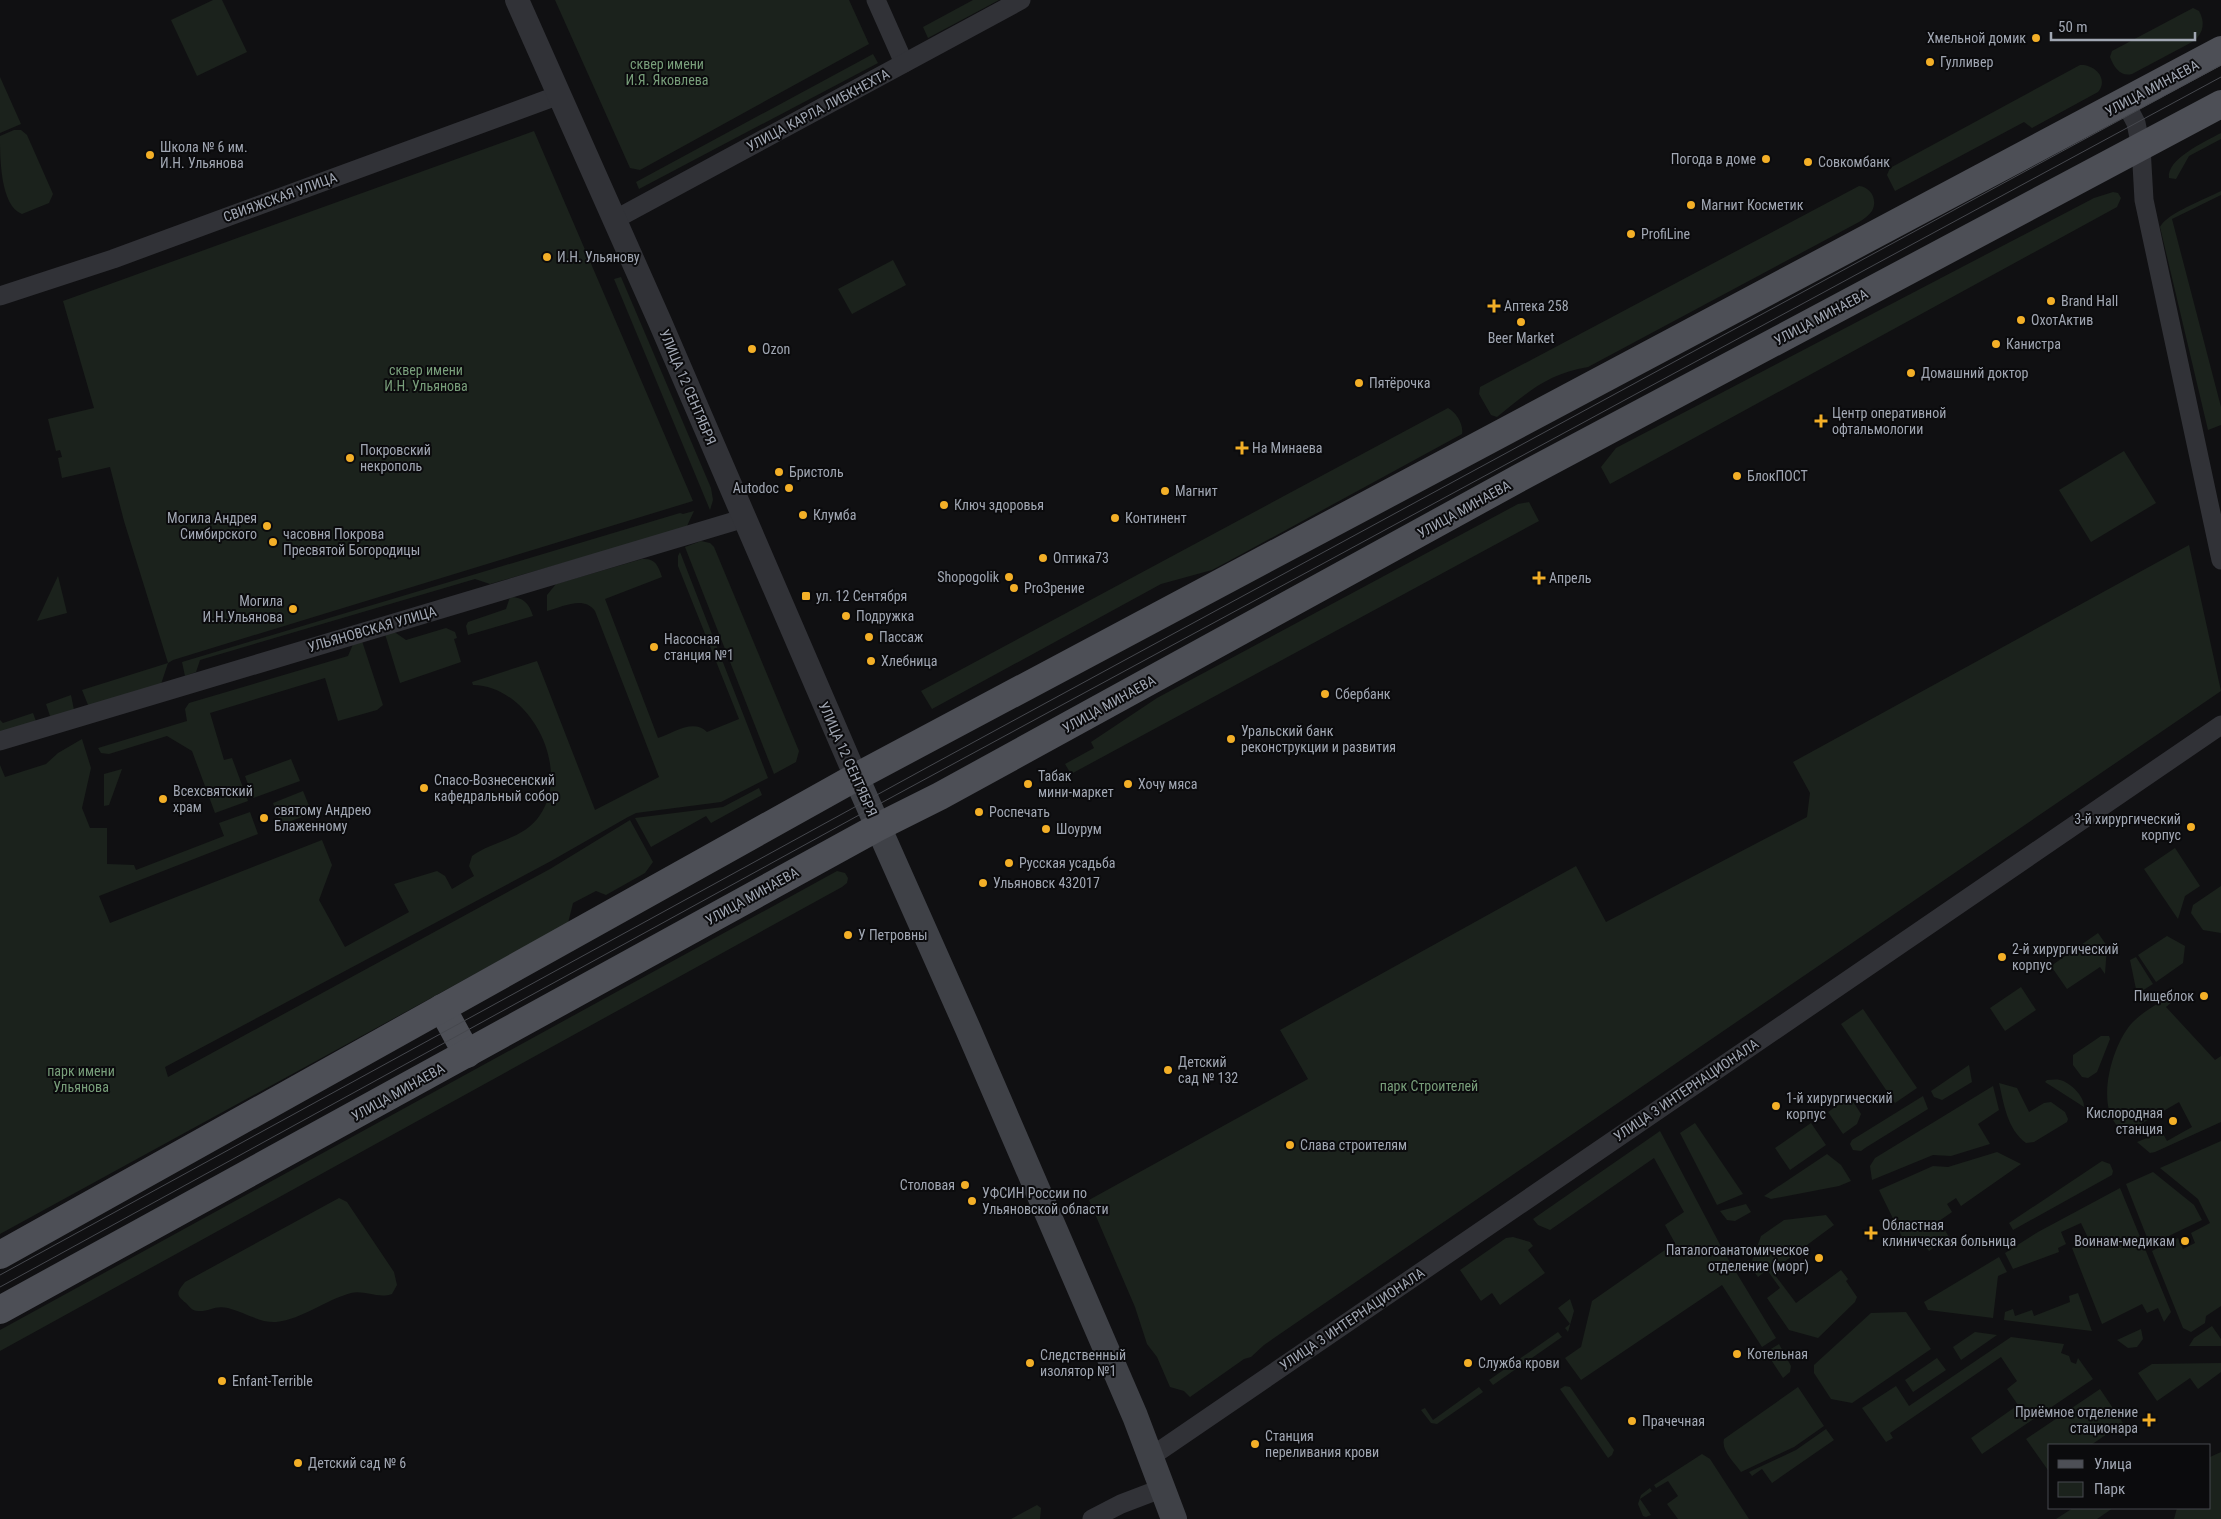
<svg xmlns="http://www.w3.org/2000/svg" width="2221" height="1519" viewBox="0 0 2221 1519" font-family="'Roboto Condensed',sans-serif">
	<rect width="100%" height="100%" fill="#101012"/>
	<g fill="#1b221c">
		<polygon points="213,0 222,0 247,52 197,76 171,20"/>
		<polygon points="555,0 849,0 869,44 640,170 630,168"/>
		<polygon points="973,0 999,0 928,38 923,27"/>
		<path d="M2193 8 2199 11C2205 22 2204 32 2194 41L2132 74C2120 77 2114 67 2110 57L2112 51Z"/>
		<polygon points="873,54 878,63 639,189 636,182"/>
		<path d="M2080 65C2095 64 2109 79 2098 92L2032 128 2024 122 1895 191 1887 175 1890 168Z"/>
		<polygon points="0,77 21,124 0,133"/>
		<path d="M14 130H21L27 135 53 194 49 203 22 214C0 206 0 157 0 136Z"/>
		<polygon points="534,131 693,501 173,660 168,663 161,684 91,706 88,705 82,690 168,663 124,521 110,467 62,478 58,458 62,457 60,450 56,451 48,419 94,408 63,301"/>
		<path d="M2221 133V139L2189 156 2176 179 2169 178C2166 159 2206 141 2221 133Z"/>
		<path d="M1859 186C1871 187 1878 200 1872 211 1868 216 1864 219 1859 222L1588 367C1547 374 1528 392 1497 417L1491 415 1479 394 1480 387Z"/>
		<path d="M2221 191V195L2172 219 2221 407V425L2208 430 2160 227C2167 213 2206 199 2221 191Z"/>
		<polygon points="2113,192 2118,193 2121,198 2117,207 1610,484 1601,467 1616,448 2094,198"/>
		<polygon points="893,260 906,285 852,314 838,289"/>
		<polygon points="621,277 711,488 713,500 710,510 614,279"/>
		<path d="M1448 408C1456 412 1464 425 1462 434L1229 561 1212 570 1161 584 932 709 921 691Z"/>
		<polygon points="2124,451 2156,503 2091,542 2059,490"/>
		<polygon points="1529,502 1539,521 1071,774 1065,764 1094,748 1091,742 1157,698 1518,504"/>
		<polygon points="694,511 686,528 490,584 475,579 200,660 196,672 185,676 182,662 680,513 683,514"/>
		<polygon points="701,541 710,543 714,547 799,751 796,762 774,774 685,547"/>
		<polygon points="2189,545 2221,691 1309,1314 1264,1345 1251,1357 1244,1359 1190,1397 1184,1391 1170,1387 1157,1357 1147,1344 1135,1307 1089,1200 1308,1079 1280,1030 1576,866 1606,922 1807,817 1810,793 1793,762"/>
		<path d="M680 552 768 778 721 802 636 813 628 817 551 861 165 1067 168 1077 550 869 630 820 653 862 645 873 606 895 596 891 573 903 568 923 0 1234V765L5 777 46 764 58 753 82 739 91 768 82 808 90 828H107V864L134 865 136 870 224 836 219 823 250 812 258 834 99 896 110 923 322 840 332 865 319 900 345 947 409 912 394 884 437 871 445 876 452 889 474 876 469 866 472 856C494 840 523 840 540 815 572 768 530 686 473 685L472 682 537 661 595 810 659 777 595 611C584 595 562 607 547 611V595L556 584 642 559C655 558 658 565 662 577L605 599 658 738C674 733 693 718 707 732L739 719 678 566V556Z"/>
		<polygon points="58,576 67,613 37,621"/>
		<path d="M510 597C523 597 529 603 533 616L468 635 466 626 468 622 506 609Z"/>
		<polygon points="446,628 455,632 457,638 454,639 461,662 400,683 385,634 393,631 406,640"/>
		<polygon points="362,641 383,705 377,710 338,721 325,678 210,713 224,760 232,758 248,801 215,813 192,751 167,736 109,754 101,753 98,748 187,721 185,709 189,703 348,656 354,642"/>
		<polygon points="71,695 74,710 51,719 46,704"/>
		<polygon points="33,713 37,724 0,737 0,720 3,723"/>
		<polygon points="291,759 300,781 253,798 245,776"/>
		<polygon points="122,769 109,805 104,806 104,774"/>
		<polygon points="759,788 762,795 711,823 706,816 651,847 635,818 723,807"/>
		<polygon points="303,791 312,813 281,825 273,803"/>
		<polygon points="2175,848 2200,886 2185,896 2178,919 2144,869"/>
		<polygon points="837,871 845,873 848,878 847,883 842,887 0,1351 0,1330"/>
		<polygon points="2221,886 2221,933 2203,930 2191,913 2193,905"/>
		<polygon points="2098,933 2107,946 2105,974 2100,967 2067,989 2051,966"/>
		<polygon points="2167,936 2185,946 2183,963 2156,982 2138,955"/>
		<polygon points="2136,957 2153,984 2137,994 2130,960"/>
		<polygon points="2021,987 2036,1010 2005,1031 1990,1008"/>
		<path d="M2169 996 2173 1001 2166 1007 2215 1060 2221 1056V1122L2155 1152 2150 1153 2137 1142 2162 1132 2167 1141 2192 1127 2179 1102 2127 1132C2090 1117 2112 1041 2134 1021 2144 1011 2158 1004 2169 996Z"/>
		<polygon points="1863,1009 1917,1088 1895,1103 1841,1024"/>
		<polygon points="2101,1036 2109,1036 2110,1039 2097,1072 2088,1078 2082,1077 2073,1065 2073,1055"/>
		<polygon points="1969,1065 1972,1082 1942,1100 1934,1097 1931,1091"/>
		<path d="M2047 1080C2051 1080 2056 1079 2060 1080 2070 1082 2085 1097 2084 1107L2045 1082Z"/>
		<path d="M1999 1083 2017 1088 2029 1112 2044 1103 2051 1102 2065 1112 2068 1119 2067 1122 2034 1142 2026 1143C2007 1129 2004 1104 1999 1083Z"/>
		<polygon points="1993,1086 1999,1110 1978,1124 1990,1144 1951,1156 1933,1155 1872,1180 1870,1166 1875,1158"/>
		<polygon points="1923,1096 1928,1109 1865,1148 1861,1151 1853,1150 1850,1144 1852,1140"/>
		<polygon points="1850,1097 1861,1114 1857,1124 1843,1134 1828,1112"/>
		<polygon points="1695,1123 1743,1194 1717,1205 1680,1133"/>
		<polygon points="1811,1123 1826,1145 1790,1170 1775,1148"/>
		<polygon points="1660,1131 1725,1254 1776,1338 1762,1347 1722,1285 1581,1380 1565,1358 1581,1347 1592,1301 1675,1243 1665,1225 1684,1212 1654,1158 1550,1230 1538,1225 1533,1219"/>
		<polygon points="2221,1141 2221,1306 2206,1316 2205,1323 2191,1332 2183,1328 2152,1251 2178,1238 2183,1249 2195,1243 2191,1233 2210,1223 2198,1199 2160,1168"/>
		<polygon points="1997,1152 2021,1164 1961,1206 1956,1198 1947,1204 1952,1212 1939,1221 1949,1237 1929,1251 1921,1240 1908,1249 1879,1190 1933,1166 1948,1167"/>
		<polygon points="1827,1154 1841,1165 1851,1181 1839,1186 1771,1199 1764,1196"/>
		<polygon points="2102,1161 2110,1164 2113,1171 2112,1175 2013,1230 2009,1223"/>
		<polygon points="2153,1172 2194,1205 2202,1220 2150,1245 2126,1184"/>
		<polygon points="2120,1188 2171,1312 2164,1322 2158,1308 2147,1313 2142,1304 2102,1324 2072,1248 2089,1240 2081,1223 2061,1232 2066,1244 2058,1248 2059,1252 2013,1269 2005,1253 2038,1232"/>
		<path d="M339 1198 347 1202 353 1211 394 1272 397 1285 392 1294C378 1299 365 1290 351 1293 325 1300 303 1319 276 1322 260 1323 244 1312 228 1308 214 1305 209 1312 198 1311 192 1311 190 1307 186 1303 176 1295 176 1293 185 1282Z"/>
		<polygon points="1746,1204 1751,1212 1735,1221 1727,1220 1720,1211"/>
		<polygon points="1826,1215 1834,1225 1772,1271 1796,1303 1841,1270 1848,1279 1846,1281 1857,1297 1855,1302 1818,1338 1789,1330 1767,1298 1780,1288 1767,1270 1758,1277 1750,1266 1761,1236 1784,1220"/>
		<polygon points="1513,1237 1530,1242 1533,1246 1528,1250 1545,1273 1500,1305 1492,1293 1481,1301 1460,1270 1506,1238"/>
		<polygon points="1999,1257 2007,1272 1998,1276 1993,1318 1928,1310 1924,1302"/>
		<polygon points="2078,1293 2092,1331 2004,1320 2005,1312 2013,1309 2015,1316 2032,1310 2034,1316 2070,1302 2069,1296"/>
		<polygon points="1570,1299 1574,1311 1568,1332 1565,1328 1570,1324 1558,1308"/>
		<polygon points="1906,1312 1931,1349 1852,1403 1831,1399 1814,1373 1814,1365 1871,1313"/>
		<polygon points="2212,1326 2221,1339 2221,1346 2189,1346 2194,1338"/>
		<polygon points="2141,1329 2143,1339 2137,1347 2128,1348 2117,1340"/>
		<polygon points="1558,1332 1562,1337 1493,1385 1489,1380"/>
		<polygon points="1975,1332 1997,1335 1961,1360 1953,1347"/>
		<polygon points="2011,1337 2064,1344 2061,1353 2069,1356 2071,1362 2076,1364 2078,1358 2093,1379 1982,1454 1971,1438 2018,1405 2007,1389 2017,1381 2001,1357 1890,1433 1893,1438 1886,1442 1862,1408 1896,1386 1909,1406"/>
		<polygon points="1779,1344 1791,1366 1790,1372 1783,1378 1766,1352"/>
		<polygon points="1937,1358 1946,1370 1913,1392 1905,1380"/>
		<polygon points="2221,1363 2221,1372 2198,1389 2190,1378 2157,1401 2138,1373 2152,1364"/>
		<polygon points="1565,1386 1570,1387 1614,1450 1612,1455 1608,1458 1560,1389"/>
		<polygon points="1479,1387 1483,1392 1437,1424 1431,1423 1421,1410 1425,1408 1433,1420"/>
		<path d="M1798 1387 1824 1426 1794 1447 1741 1472C1734 1462 1721 1451 1724 1439Z"/>
		<polygon points="2100,1389 2123,1423 2091,1445 2050,1445 2050,1473 2026,1439"/>
		<polygon points="1826,1429 1834,1440 1772,1483 1762,1469 1752,1476 1749,1472 1796,1450"/>
		<polygon points="2221,1452 2221,1519 2174,1519 2177,1508 2210,1508 2210,1457"/>
		<polygon points="1702,1454 1710,1459 1749,1519 1678,1519 1667,1504 1678,1496 1668,1481 1656,1488 1654,1485"/>
		<polygon points="1650,1488 1652,1491 1640,1499 1651,1515 1646,1517 1643,1516 1638,1504 1641,1495"/>
		<polygon points="1037,1505 1041,1508 1040,1519 1011,1519"/>
		<polygon points="2073,1508 2113,1508 2097,1519 2056,1519"/>
	</g>
	<g fill="none" stroke-linecap="round" stroke-linejoin="round">
		<g stroke="#313237" stroke-width="19">
			<polyline points="876,0 904,63"/>
			<polyline points="2125,102 2136,123 2141,147 2144,200 2221,560"/>
			<polyline points="614,220 1021,0"/>
			<polyline points="0,296 113,259 559,95"/>
			<polyline points="0,741 745,518"/>
			<polyline points="1152,1456 2221,725"/>
			<polyline points="1092,1519 1121,1504 1163,1488"/>
		</g>
		<polyline stroke="#313237" stroke-width="24" points="517,0 660,322 856,777"/>
		<polyline stroke="#3f4147" stroke-width="26" points="856,777 968,1029 1135,1416 1174,1519"/>
		<g stroke="#4d4f56" stroke-width="28">
			<polyline points="442,1008 467,1054"/>
			<polyline points="0,1255 856,777 2221,50"/>
			<polyline points="0,1310 878,827 940,796 1521,477 2221,104"/>
		</g>
		<g stroke="#46484e" stroke-width="1">
			<polyline points="0,1275 926,768 2221,65"/>
			<polyline points="0,1287 870,809 2221,77"/>
		</g>
	</g>
	<g fill="#f3af27" stroke="#0b0b0d" stroke-width="2">
		<circle cx="2036" cy="38" r="5"/>
		<circle cx="1930" cy="62" r="5"/>
		<circle cx="150" cy="155" r="5"/>
		<circle cx="1766" cy="159" r="5"/>
		<circle cx="1808" cy="162" r="5"/>
		<circle cx="1691" cy="205" r="5"/>
		<circle cx="1631" cy="234" r="5"/>
		<circle cx="547" cy="257" r="5"/>
		<circle cx="2051" cy="301" r="5"/>
		<path d="M1491.5 298.5h5v5h5v5h-5v5h-5v-5h-5v-5h5z"/>
		<circle cx="2021" cy="320" r="5"/>
		<circle cx="1521" cy="322" r="5"/>
		<circle cx="1996" cy="344" r="5"/>
		<circle cx="752" cy="349" r="5"/>
		<circle cx="1911" cy="373" r="5"/>
		<circle cx="1359" cy="383" r="5"/>
		<path d="M1818.5 413.5h5v5h5v5h-5v5h-5v-5h-5v-5h5z"/>
		<path d="M1239.5 440.5h5v5h5v5h-5v5h-5v-5h-5v-5h5z"/>
		<circle cx="350" cy="458" r="5"/>
		<circle cx="779" cy="472" r="5"/>
		<circle cx="1737" cy="476" r="5"/>
		<circle cx="789" cy="488" r="5"/>
		<circle cx="1165" cy="491" r="5"/>
		<circle cx="944" cy="505" r="5"/>
		<circle cx="803" cy="515" r="5"/>
		<circle cx="1115" cy="518" r="5"/>
		<circle cx="267" cy="526" r="5"/>
		<circle cx="273" cy="542" r="5"/>
		<circle cx="1043" cy="558" r="5"/>
		<circle cx="1009" cy="577" r="5"/>
		<path d="M1536.5 570.5h5v5h5v5h-5v5h-5v-5h-5v-5h5z"/>
		<circle cx="1014" cy="588" r="5"/>
		<rect x="801" y="591" width="10" height="10" rx="2.5"/>
		<circle cx="293" cy="609" r="5"/>
		<circle cx="846" cy="616" r="5"/>
		<circle cx="869" cy="637" r="5"/>
		<circle cx="654" cy="647" r="5"/>
		<circle cx="871" cy="661" r="5"/>
		<circle cx="1325" cy="694" r="5"/>
		<circle cx="1231" cy="739" r="5"/>
		<circle cx="1028" cy="784" r="5"/>
		<circle cx="1128" cy="784" r="5"/>
		<circle cx="424" cy="788" r="5"/>
		<circle cx="163" cy="799" r="5"/>
		<circle cx="979" cy="812" r="5"/>
		<circle cx="264" cy="818" r="5"/>
		<circle cx="2191" cy="827" r="5"/>
		<circle cx="1046" cy="829" r="5"/>
		<circle cx="1009" cy="863" r="5"/>
		<circle cx="983" cy="883" r="5"/>
		<circle cx="848" cy="935" r="5"/>
		<circle cx="2002" cy="957" r="5"/>
		<circle cx="2204" cy="996" r="5"/>
		<circle cx="1168" cy="1070" r="5"/>
		<circle cx="1776" cy="1106" r="5"/>
		<circle cx="2173" cy="1121" r="5"/>
		<circle cx="1290" cy="1145" r="5"/>
		<circle cx="965" cy="1185" r="5"/>
		<circle cx="972" cy="1201" r="5"/>
		<path d="M1868.5 1225.5h5v5h5v5h-5v5h-5v-5h-5v-5h5z"/>
		<circle cx="2185" cy="1241" r="5"/>
		<circle cx="1819" cy="1258" r="5"/>
		<circle cx="1737" cy="1354" r="5"/>
		<circle cx="1030" cy="1363" r="5"/>
		<circle cx="1468" cy="1363" r="5"/>
		<circle cx="222" cy="1381" r="5"/>
		<path d="M2146.5 1412.5h5v5h5v5h-5v5h-5v-5h-5v-5h5z"/>
		<circle cx="1632" cy="1421" r="5"/>
		<circle cx="1255" cy="1444" r="5"/>
		<circle cx="298" cy="1463" r="5"/>
	</g>
	<g text-anchor="middle" dominant-baseline="central" stroke-width="4" stroke-linejoin="round" paint-order="stroke">
		<g font-size="14" fill="#a1a7b3" stroke="#0b0b0d" text-anchor="start">
			<text x="2026" y="38" text-anchor="end">Хмельной домик</text>
			<text x="1940" y="62">Гулливер</text>
			<text x="160" y="147">Школа № 6 им.<tspan x="160" dy="16">И.Н. Ульянова</tspan></text>
			<text x="1756" y="159" text-anchor="end">Погода в доме</text>
			<text x="1818" y="162">Совкомбанк</text>
			<text x="1701" y="205">Магнит Косметик</text>
			<text x="1641" y="234">ProfiLine</text>
			<text x="557" y="257">И.Н. Ульянову</text>
			<text x="2061" y="301">Brand Hall</text>
			<text x="1504" y="306">Аптека 258</text>
			<text x="2031" y="320">ОхотАктив</text>
			<text x="1521" y="338" text-anchor="middle">Beer Market</text>
			<text x="2006" y="344">Канистра</text>
			<text x="762" y="349">Ozon</text>
			<text x="1921" y="373">Домашний доктор</text>
			<text x="1369" y="383">Пятёрочка</text>
			<text x="1832" y="413">Центр оперативной<tspan x="1832" dy="16">офтальмологии</tspan></text>
			<text x="1252" y="448">На Минаева</text>
			<text x="360" y="450">Покровский<tspan x="360" dy="16">некрополь</tspan></text>
			<text x="789" y="472">Бристоль</text>
			<text x="1747" y="476">БлокПОСТ</text>
			<text x="779" y="488" text-anchor="end">Autodoc</text>
			<text x="1175" y="491">Магнит</text>
			<text x="954" y="505">Ключ здоровья</text>
			<text x="813" y="515">Клумба</text>
			<text x="257" y="518" text-anchor="end">Могила Андрея<tspan x="257" dy="16">Симбирского</tspan></text>
			<text x="1125" y="518">Континент</text>
			<text x="283" y="534">часовня Покрова<tspan x="283" dy="16">Пресвятой Богородицы</tspan></text>
			<text x="1053" y="558">Оптика73</text>
			<text x="999" y="577" text-anchor="end">Shopogolik</text>
			<text x="1549" y="578">Апрель</text>
			<text x="1024" y="588">ProЗрение</text>
			<text x="816" y="596">ул. 12 Сентября</text>
			<text x="283" y="601" text-anchor="end">Могила<tspan x="283" dy="16">И.Н.Ульянова</tspan></text>
			<text x="856" y="616">Подружка</text>
			<text x="879" y="637">Пассаж</text>
			<text x="664" y="639">Насосная<tspan x="664" dy="16">станция №1</tspan></text>
			<text x="881" y="661">Хлебница</text>
			<text x="1335" y="694">Сбербанк</text>
			<text x="1241" y="731">Уральский банк<tspan x="1241" dy="16">реконструкции и развития</tspan></text>
			<text x="1038" y="776">Табак<tspan x="1038" dy="16">мини-маркет</tspan></text>
			<text x="434" y="780">Спасо-Вознесенский<tspan x="434" dy="16">кафедральный собор</tspan></text>
			<text x="1138" y="784">Хочу мяса</text>
			<text x="173" y="791">Всехсвятский<tspan x="173" dy="16">храм</tspan></text>
			<text x="274" y="810">святому Андрею<tspan x="274" dy="16">Блаженному</tspan></text>
			<text x="989" y="812">Роспечать</text>
			<text x="2181" y="819" text-anchor="end">3-й хирургический<tspan x="2181" dy="16">корпус</tspan></text>
			<text x="1056" y="829">Шоурум</text>
			<text x="1019" y="863">Русская усадьба</text>
			<text x="993" y="883">Ульяновск 432017</text>
			<text x="858" y="935">У Петровны</text>
			<text x="2012" y="949">2-й хирургический<tspan x="2012" dy="16">корпус</tspan></text>
			<text x="2194" y="996" text-anchor="end">Пищеблок</text>
			<text x="1178" y="1062">Детский<tspan x="1178" dy="16">сад № 132</tspan></text>
			<text x="1786" y="1098">1-й хирургический<tspan x="1786" dy="16">корпус</tspan></text>
			<text x="2163" y="1113" text-anchor="end">Кислородная<tspan x="2163" dy="16">станция</tspan></text>
			<text x="1300" y="1145">Слава строителям</text>
			<text x="955" y="1185" text-anchor="end">Столовая</text>
			<text x="982" y="1193">УФСИН России по<tspan x="982" dy="16">Ульяновской области</tspan></text>
			<text x="1882" y="1225">Областная<tspan x="1882" dy="16">клиническая больница</tspan></text>
			<text x="2175" y="1241" text-anchor="end">Воинам-медикам</text>
			<text x="1809" y="1250" text-anchor="end">Паталогоанатомическое<tspan x="1809" dy="16">отделение (морг)</tspan></text>
			<text x="1747" y="1354">Котельная</text>
			<text x="1040" y="1355">Следственный<tspan x="1040" dy="16">изолятор №1</tspan></text>
			<text x="1478" y="1363">Служба крови</text>
			<text x="232" y="1381">Enfant-Terrible</text>
			<text x="2138" y="1412" text-anchor="end">Приёмное отделение<tspan x="2138" dy="16">стационара</tspan></text>
			<text x="1642" y="1421">Прачечная</text>
			<text x="1265" y="1436">Станция<tspan x="1265" dy="16">переливания крови</tspan></text>
			<text x="308" y="1463">Детский сад № 6</text>
		</g>
		<g font-size="14" fill="#789e7a" stroke="#0b0b0d">
			<text x="667" y="64">сквер имени<tspan x="667" dy="16">И.Я. Яковлева</tspan></text>
			<text x="426" y="370">сквер имени<tspan x="426" dy="16">И.Н. Ульянова</tspan></text>
			<text x="81" y="1071">парк имени<tspan x="81" dy="16">Ульянова</tspan></text>
			<text x="1429" y="1086">парк Строителей</text>
		</g>
		<g font-size="14" fill="#a1a7b3" stroke="#0b0b0d">
			<text transform="translate(2152 88) rotate(-28)">УЛИЦА МИНАЕВА</text>
			<text transform="translate(818 110) rotate(-28)">УЛИЦА КАРЛА ЛИБКНЕХТА</text>
			<text transform="translate(280 197) rotate(-20)">СВИЯЖСКАЯ УЛИЦА</text>
			<text transform="translate(1821 317) rotate(-28)">УЛИЦА МИНАЕВА</text>
			<text transform="translate(688 387) rotate(67)">УЛИЦА 12 СЕНТЯБРЯ</text>
			<text transform="translate(1464 509) rotate(-29)">УЛИЦА МИНАЕВА</text>
			<text transform="translate(372 629) rotate(-16)">УЛЬЯНОВСКАЯ УЛИЦА</text>
			<text transform="translate(1109 704) rotate(-29)">УЛИЦА МИНАЕВА</text>
			<text transform="translate(848 759) rotate(66)">УЛИЦА 12 СЕНТЯБРЯ</text>
			<text transform="translate(752 896) rotate(-29)">УЛИЦА МИНАЕВА</text>
			<text transform="translate(1686 1090) rotate(-34)">УЛИЦА 3 ИНТЕРНАЦИОНАЛА</text>
			<text transform="translate(398 1092) rotate(-29)">УЛИЦА МИНАЕВА</text>
			<text transform="translate(1352 1319) rotate(-34)">УЛИЦА 3 ИНТЕРНАЦИОНАЛА</text>
		</g>
	</g>
	<rect x="2048" y="1444" width="162" height="65" fill="#0b0b0d" stroke="#47494f"/>
	<rect x="2058" y="1460" width="25" height="8" fill="#4d4f56" stroke="#47494f"/>
	<text x="2094" y="1469" font-size="15" fill="#a1a7b3">Улица</text>
	<rect x="2058" y="1482" width="25" height="15" fill="#1b221c" stroke="#47494f"/>
	<text x="2094" y="1494" font-size="15" fill="#a1a7b3">Парк</text>
	<path d="M2051 32v8h144v-8" fill="none" stroke="#a1a7b3" stroke-width="2.5"/>
	<text x="2058" y="32" font-size="15" fill="#a1a7b3" stroke="#0b0b0d" stroke-width="4" paint-order="stroke">50 m</text>
</svg>
